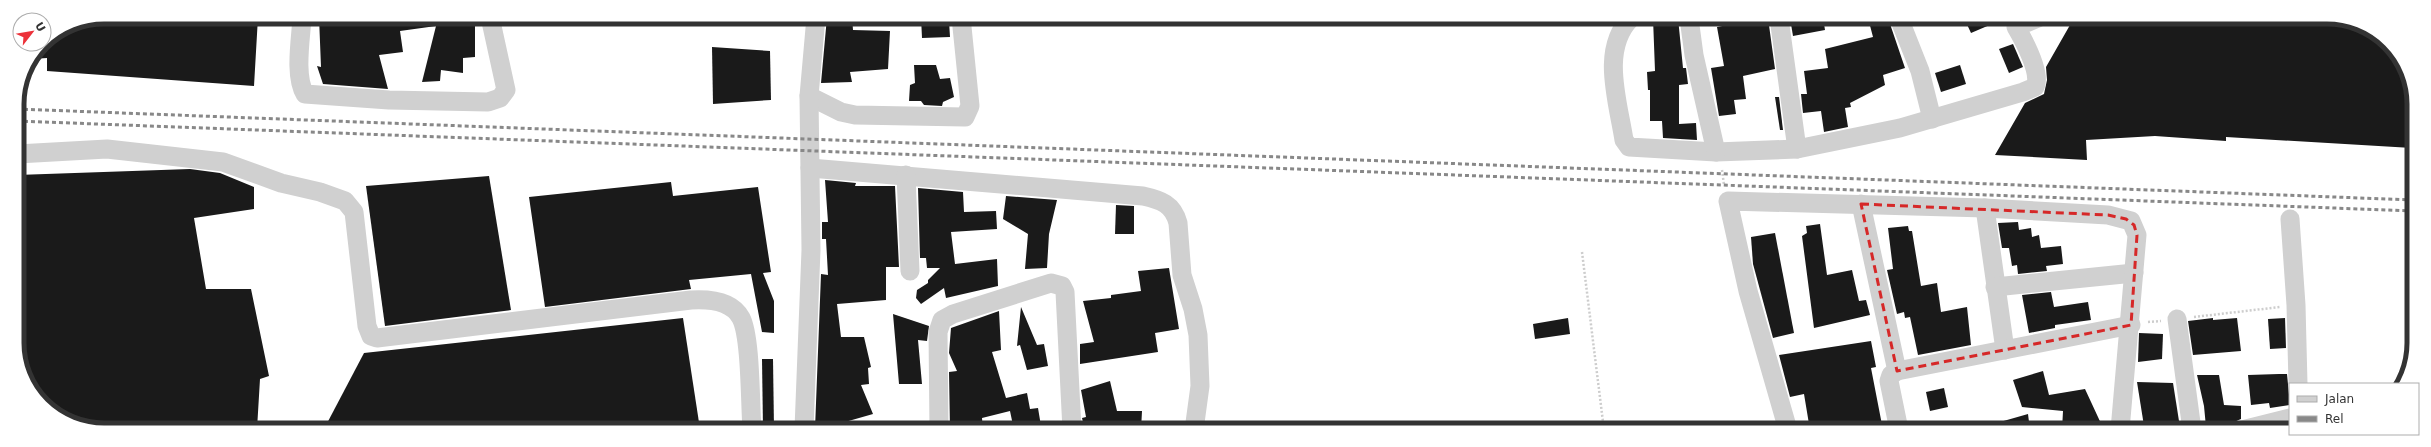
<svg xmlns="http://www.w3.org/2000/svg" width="2431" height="447" viewBox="0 0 2431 447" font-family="'DejaVu Sans',sans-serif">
	<rect width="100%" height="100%" fill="#fff"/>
	<g fill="#1a1a1a">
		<polygon points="104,17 258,17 254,86 47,71 47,58 32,59 41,44 48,44 49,38 71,24"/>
		<polygon points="319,17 366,17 367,19 379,17 475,17 475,57 463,58 463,73 441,70 440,81 422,82 436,26 400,31 403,52 379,55 388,89 323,84 317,66 321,67"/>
		<polygon points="827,17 852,17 853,30 890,31 888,69 850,72 852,82 821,83"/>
		<polygon points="921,17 939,17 939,21 949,21 950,37 922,38"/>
		<polygon points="1653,18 1678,18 1683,68 1686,68 1688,84 1679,85 1679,124 1696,123 1697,140 1663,138 1662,121 1650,121 1650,90 1648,90 1647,72 1655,71"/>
		<polygon points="1759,18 1768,18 1775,69 1743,76 1746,99 1734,100 1736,114 1719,116 1711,68 1724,66 1717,27 1759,19"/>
		<polygon points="1790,18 1823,18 1825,30 1793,36"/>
		<polygon points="1868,18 1888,18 1905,68 1883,75 1885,85 1850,103 1851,107 1845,108 1848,127 1824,132 1821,111 1803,113 1801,94 1807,94 1804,71 1828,68 1825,49 1873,37"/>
		<polygon points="1964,18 2006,18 1971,33"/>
		<polygon points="2074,18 2339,18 2385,39 2412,87 2412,148 2226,137 2226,141 2155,136 2086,140 2087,160 1995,155 2025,103 2044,94 2047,80 2046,67"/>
		<polygon points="2013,44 2023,67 2009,73 1999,49"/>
		<polygon points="712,47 770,51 771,100 713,104"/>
		<polygon points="914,65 936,65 940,79 950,78 954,97 943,102 942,106 924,105 921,101 909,101 910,85 915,83"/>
		<polygon points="1960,65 1966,84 1941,92 1935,73"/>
		<polygon points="1775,97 1779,97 1783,130 1780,130"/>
		<polygon points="190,169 220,173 254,187 254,209 194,218 206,289 251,289 269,376 260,379 257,429 92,429 43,405 19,360 17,175"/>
		<polygon points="489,176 511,310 385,326 366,186"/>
		<polygon points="825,180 856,183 855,186 895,186 899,267 886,267 886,300 837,304 841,337 864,337 871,367 868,368 869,384 861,385 873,414 845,422 846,429 815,429 821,274 828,275 826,239 822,239 822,222 828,222"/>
		<polygon points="671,182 673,196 758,187 771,272 763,273 774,301 774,333 762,332 751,274 689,280 691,289 545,307 529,197"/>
		<polygon points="918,188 963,192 964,212 996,211 997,229 951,232 955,264 997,259 998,286 946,298 944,288 921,304 916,298 917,290 928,283 928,280 940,268 927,268 926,258 920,258"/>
		<polygon points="1006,196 1057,200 1049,234 1047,268 1025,269 1028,234 1003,219"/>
		<polygon points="1116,205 1134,206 1134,234 1115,234"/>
		<polygon points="2018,222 2019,230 2031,228 2032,237 2039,235 2041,248 2061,246 2063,264 2046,266 2047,271 2018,274 2017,265 2012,266 2009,248 2002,248 1998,223"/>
		<polygon points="1820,224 1827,275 1852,270 1859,301 1866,300 1870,315 1814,328 1802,236 1807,233 1806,226"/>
		<polygon points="1908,226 1909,231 1912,231 1921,286 1937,283 1941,312 1967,307 1971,345 1918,355 1910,317 1905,318 1904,312 1897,314 1887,270 1893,269 1888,228"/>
		<polygon points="1775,233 1794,333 1773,338 1753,264 1751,237"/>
		<polygon points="1169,268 1179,329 1155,333 1158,352 1080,364 1080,344 1094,342 1083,301 1111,298 1111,295 1141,291 1138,271"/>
		<polygon points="2051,292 2054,307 2088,302 2091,320 2055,325 2055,328 2029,333 2022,295"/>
		<polygon points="1021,307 1037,345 1044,344 1048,366 1027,370 1020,345 1017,346"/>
		<polygon points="999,311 1001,350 992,352 1006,398 1027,393 1030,409 1038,408 1041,426 1014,430 1010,411 982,418 983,430 950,430 949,372 957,371 949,353 951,328"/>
		<polygon points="893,314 929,326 927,341 918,340 922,384 899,384"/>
		<polygon points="683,318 700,429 324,429 364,353"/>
		<polygon points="1568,318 1570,334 1535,339 1533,324"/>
		<polygon points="2213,318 2213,320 2237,318 2241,351 2193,355 2188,321"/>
		<polygon points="2285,318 2286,348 2270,349 2268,319"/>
		<polygon points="2139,333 2163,334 2162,359 2138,362"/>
		<polygon points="1871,341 1876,367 1871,368 1883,430 1810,430 1804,394 1790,397 1779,355"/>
		<polygon points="762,359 773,359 774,429 763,429"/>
		<polygon points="2043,371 2049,395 2085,389 2104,430 2062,430 2063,411 2022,407 2013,380"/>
		<polygon points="2279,374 2287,374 2290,405 2270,408 2269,403 2251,405 2248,375"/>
		<polygon points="2197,375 2219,375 2224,405 2241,406 2241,419 2234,422 2231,430 2222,430 2221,426 2206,427 2204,406"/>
		<polygon points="1110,381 1117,411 1142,411 1141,430 1085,430 1082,418 1086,417 1081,390"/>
		<polygon points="2137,382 2173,383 2179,421 2144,426"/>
		<polygon points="1944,388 1948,407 1930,411 1926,392"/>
		<polygon points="2028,414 2030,430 1987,430 1986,426"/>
	</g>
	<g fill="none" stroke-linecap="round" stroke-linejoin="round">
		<g stroke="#cdcdcd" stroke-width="2.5" stroke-dasharray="2 2" stroke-linecap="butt">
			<polyline points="1722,170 1724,185"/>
			<polyline points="1582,252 1604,430"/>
			<polyline points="2194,317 2280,307"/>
			<polyline points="2148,322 2161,321"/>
		</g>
		<g stroke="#d0d0d0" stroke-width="19">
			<path d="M302 17C301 38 294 76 305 94L389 100 488 102 500 98 506 90 490 17"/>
			<path d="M1631 18C1600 49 1618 101 1624 140L1629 147 1716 152 1797 149 1900 128 2023 92 2035 87C2042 73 2023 39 2016 27L2038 18"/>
			<polyline points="1689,18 1694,55 1716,152"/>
			<polyline points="1779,18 1797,149"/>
			<polyline points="1899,18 1920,71 1932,119"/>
			<polyline points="809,96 841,112 855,115 965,117 970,106 961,17"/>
			<path d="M17 154 107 149 223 162 281 183 320 192 345 201 354 212 367 326 371 336 377 338 691 300C708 299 732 301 741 318 751 337 750 405 752 429"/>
			<path d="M810 168 1143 196C1161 200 1173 204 1178 223L1182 275 1193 309 1198 335 1200 386 1194 430"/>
			<polyline points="906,175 910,271"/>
			<polyline points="1861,204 1897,371"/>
			<polyline points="1985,208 2005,350"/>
			<polyline points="2290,219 2296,305 2298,384"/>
			<polyline points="1995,287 2134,273"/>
			<polyline points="2177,319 2192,430"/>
			<polyline points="804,429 811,250 809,96 816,17"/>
			<polyline points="939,430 938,332 942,320 953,314 1051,283 1062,286 1065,292 1072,430"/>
			<polyline points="1788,430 1748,291 1728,201 1985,208 2108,215 2131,221 2137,235 2120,430"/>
			<polyline points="1899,430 1889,381 1891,375 1897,371 2131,325"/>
			<polyline points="2242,430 2290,418"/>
		</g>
		<g stroke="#888" stroke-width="3" stroke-dasharray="4 3" stroke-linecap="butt">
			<polyline points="17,109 2413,200"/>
			<polyline points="17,121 2413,211"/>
		</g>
	</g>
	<path fill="none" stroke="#d62828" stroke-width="3" stroke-dasharray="8 5" stroke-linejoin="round" d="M1861 204 2108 215 2126 219 2134 225 2137 235 2131 325 1897 371Z"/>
	<path d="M0 0H2431V447H0ZM104 24H2327A80 80 0 0 1 2407 104V343A80 80 0 0 1 2327 423H104A80 80 0 0 1 24 343V104A80 80 0 0 1 104 24Z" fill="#fff" fill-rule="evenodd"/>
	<path fill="none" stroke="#333" stroke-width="5" d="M104 24H2327A80 80 0 0 1 2407 104V343A80 80 0 0 1 2327 423H104A80 80 0 0 1 24 343V104A80 80 0 0 1 104 24Z"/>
	<rect x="2289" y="383" width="130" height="52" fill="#ffffff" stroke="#adadad"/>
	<rect x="2297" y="396" width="20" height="6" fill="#d0d0d0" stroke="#adadad"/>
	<text x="2325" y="403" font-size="12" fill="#333333">Jalan</text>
	<rect x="2297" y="416" width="20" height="6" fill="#888888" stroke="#adadad"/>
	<text x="2325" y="423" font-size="12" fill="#333333">Rel</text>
	<g transform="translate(32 32) rotate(59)"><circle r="19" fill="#ffffff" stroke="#adadad"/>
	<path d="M0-3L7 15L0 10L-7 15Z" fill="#ec323a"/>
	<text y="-6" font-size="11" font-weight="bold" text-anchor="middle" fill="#333333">U</text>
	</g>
</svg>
